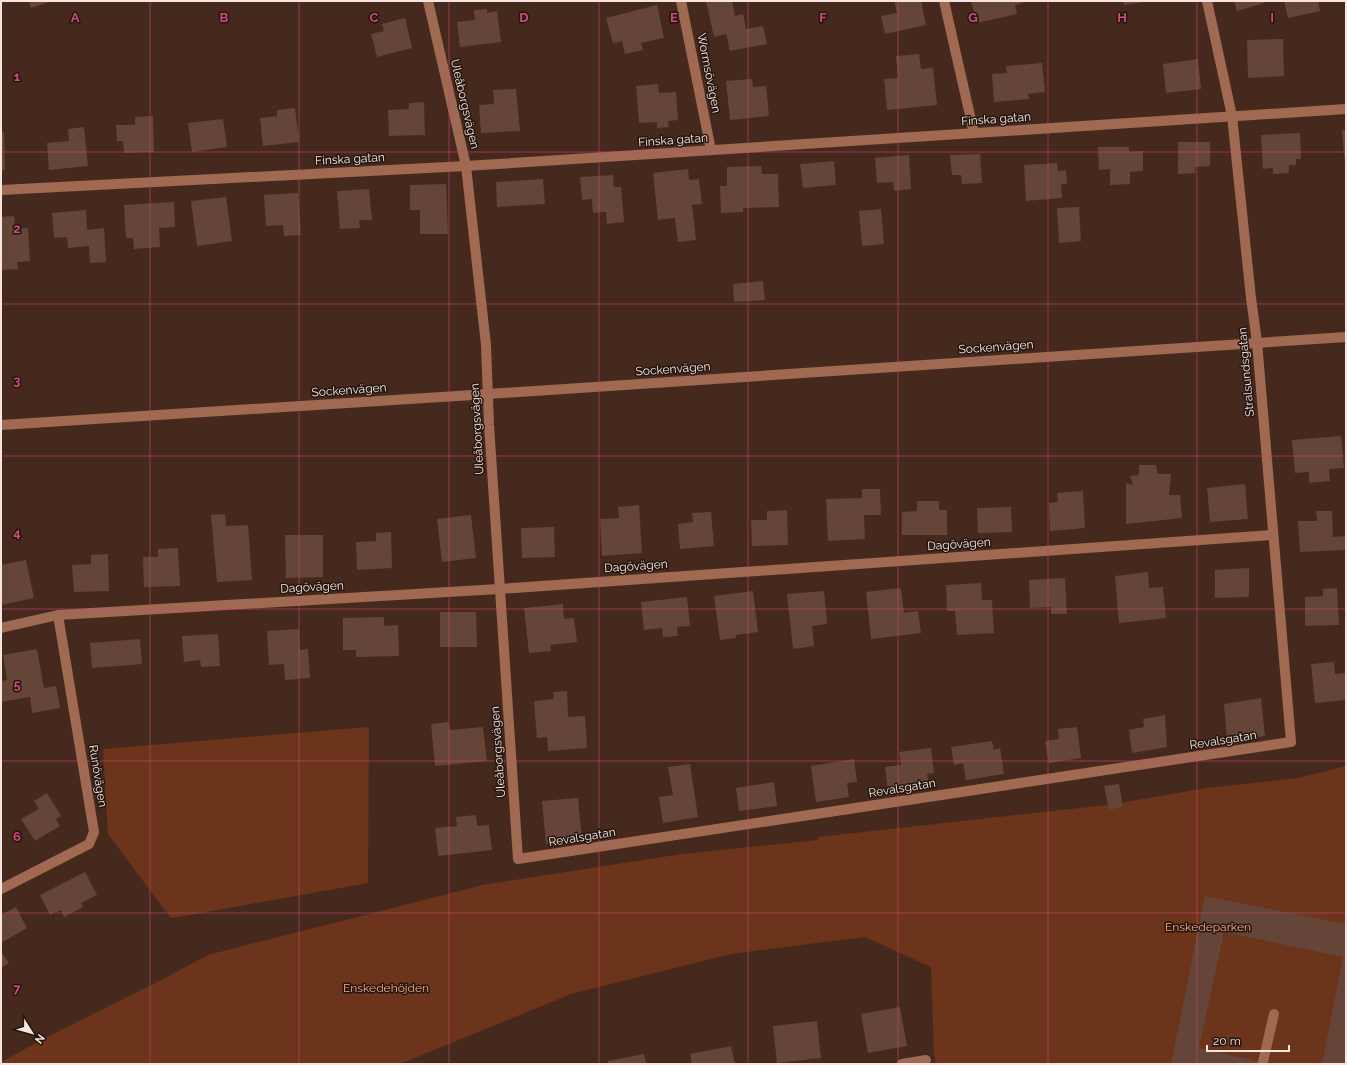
<svg xmlns="http://www.w3.org/2000/svg" width="1347" height="1065" viewBox="0 0 1347 1065" font-family="Raleway,sans-serif">
	<rect width="100%" height="100%" fill="#46291d"/>
	<g fill="#6c341a">
		<polygon points="369,727 368,883 173,918 170,917 108,834 103,749"/>
		<polygon points="1346,766 1346,1064 936,1064 934,1055 931,967 865,937 731,954 571,994 400,1064 1,1064 1,1062 49,1036 163,979 208,955 483,885 682,854 818,840 818,837 1115,804 1206,788 1299,778"/>
	</g>
	<g fill="#644538">
		<polygon points="29,1 52,1 31,8"/>
		<polygon points="706,1 732,1 735,16 743,14 746,29 763,26 767,44 730,51 726,34 714,37"/>
		<polygon points="894,1 921,1 926,25 885,34 881,16 897,13"/>
		<polygon points="971,1 1023,1 1023,3 1015,5 1017,14 977,23"/>
		<polygon points="1123,1 1143,1 1143,2 1124,5"/>
		<polygon points="1234,1 1270,1 1237,11"/>
		<polygon points="1284,1 1318,1 1320,11 1288,18"/>
		<polygon points="657,5 664,38 641,43 643,50 625,54 622,41 613,43 606,18"/>
		<polygon points="487,9 487,13 497,11 501,42 460,47 457,22 475,20 474,10"/>
		<polygon points="405,18 412,48 377,57 371,34 384,31 382,24"/>
		<polygon points="1283,39 1284,76 1248,78 1247,40"/>
		<polygon points="919,54 921,69 933,68 937,105 887,110 884,79 898,78 896,56"/>
		<polygon points="1198,59 1201,89 1166,93 1163,64"/>
		<polygon points="1042,63 1045,92 1028,94 1029,99 994,102 992,74 1007,73 1006,66"/>
		<polygon points="752,79 753,87 766,86 769,116 730,120 726,81"/>
		<polygon points="658,84 659,93 676,92 678,120 668,121 669,127 657,128 657,122 639,123 636,86"/>
		<polygon points="516,89 520,131 481,133 479,105 494,104 493,90"/>
		<polygon points="424,102 425,135 389,136 388,110 409,109 409,103"/>
		<polygon points="295,108 299,142 263,146 260,118 277,116 277,110"/>
		<polygon points="153,116 154,152 124,153 123,141 117,141 116,125 135,125 135,117"/>
		<polygon points="223,119 227,147 192,152 188,123"/>
		<polygon points="84,127 88,166 49,170 47,143 69,141 68,129"/>
		<polygon points="1342,130 1346,130 1346,165 1345,165"/>
		<polygon points="1,132 4,132 5,170 1,170"/>
		<polygon points="1300,133 1301,159 1296,159 1296,165 1289,165 1289,173 1273,174 1273,168 1263,169 1261,135"/>
		<polygon points="1178,142 1210,142 1210,166 1195,167 1196,173 1178,174"/>
		<polygon points="1098,147 1129,147 1129,152 1143,151 1143,171 1130,172 1130,184 1110,185 1110,169 1099,170"/>
		<polygon points="980,154 982,183 962,184 961,175 952,175 950,155"/>
		<polygon points="909,155 911,189 894,191 893,182 877,183 875,158"/>
		<polygon points="834,161 836,185 803,188 800,164"/>
		<polygon points="1057,163 1058,171 1066,170 1067,184 1061,184 1062,198 1026,201 1024,165"/>
		<polygon points="761,166 762,174 778,174 779,207 743,208 743,212 721,213 720,186 727,186 727,167"/>
		<polygon points="688,169 689,180 699,179 702,204 692,205 696,240 678,242 675,218 658,220 653,173"/>
		<polygon points="613,175 614,187 621,187 624,222 607,224 606,212 593,213 592,199 582,200 580,177"/>
		<polygon points="543,179 545,204 497,207 496,182"/>
		<polygon points="446,184 448,234 420,234 420,210 410,210 410,185"/>
		<polygon points="369,189 372,220 359,220 360,228 340,229 337,191"/>
		<polygon points="298,193 301,235 284,236 283,225 266,226 264,195"/>
		<polygon points="226,197 232,241 197,246 191,201"/>
		<polygon points="174,202 175,227 159,228 160,247 134,249 133,238 126,238 124,205"/>
		<polygon points="1079,207 1081,241 1059,243 1057,208"/>
		<polygon points="881,209 884,244 862,246 859,211"/>
		<polygon points="86,210 87,230 104,228 106,262 90,263 89,246 68,248 67,237 54,238 52,213"/>
		<polygon points="14,216 15,229 28,228 30,261 17,262 18,269 1,270 1,217"/>
		<polygon points="763,281 765,300 734,302 733,284"/>
		<polygon points="1341,436 1344,468 1329,469 1330,481 1309,483 1309,472 1295,473 1292,440"/>
		<polygon points="1139,465 1156,465 1158,474 1171,474 1169,495 1180,495 1182,518 1126,524 1126,483 1133,485 1130,476 1139,475"/>
		<polygon points="1245,484 1248,519 1210,522 1207,488"/>
		<polygon points="862,489 880,489 881,515 864,515 865,539 828,541 826,499 862,498"/>
		<polygon points="1083,491 1085,528 1050,531 1049,503 1058,502 1057,493"/>
		<polygon points="917,501 939,501 939,510 947,510 947,535 902,535 902,512 917,511"/>
		<polygon points="639,505 642,553 602,556 600,519 619,518 618,507"/>
		<polygon points="1011,507 1012,532 978,533 977,508"/>
		<polygon points="787,510 788,545 752,546 751,520 767,520 767,511"/>
		<polygon points="1316,511 1332,511 1333,537 1346,536 1346,550 1300,552 1298,521 1317,521"/>
		<polygon points="711,512 714,546 680,549 678,524 693,522 692,513"/>
		<polygon points="225,514 226,526 248,525 252,580 217,582 211,515"/>
		<polygon points="471,515 476,558 442,562 437,519"/>
		<polygon points="554,527 555,557 522,558 521,528"/>
		<polygon points="391,532 392,568 357,570 356,542 376,541 376,533"/>
		<polygon points="285,535 323,535 323,577 286,578"/>
		<polygon points="178,548 180,586 144,587 143,557 158,557 158,549"/>
		<polygon points="108,554 109,591 74,592 72,565 91,564 91,555"/>
		<polygon points="26,560 34,598 1,605 1,565"/>
		<polygon points="1249,568 1249,597 1215,598 1215,570"/>
		<polygon points="1148,572 1149,588 1163,587 1166,618 1119,623 1115,576"/>
		<polygon points="1065,578 1067,614 1051,614 1051,607 1030,608 1029,580"/>
		<polygon points="981,583 982,600 992,600 994,633 957,635 955,611 947,611 946,585"/>
		<polygon points="901,588 904,613 918,611 921,633 871,639 866,592"/>
		<polygon points="1337,588 1339,625 1305,626 1305,597 1323,596 1323,589"/>
		<polygon points="753,591 758,632 736,635 736,638 720,640 714,596"/>
		<polygon points="824,591 827,624 812,626 814,646 793,649 787,594"/>
		<polygon points="687,597 690,626 677,627 678,636 663,637 662,628 644,630 641,602"/>
		<polygon points="563,604 564,619 574,618 577,642 550,645 551,651 529,653 524,608"/>
		<polygon points="440,612 476,612 477,647 440,647"/>
		<polygon points="384,617 384,626 398,625 399,656 356,657 356,650 343,650 343,618"/>
		<polygon points="299,629 300,650 308,649 310,678 285,680 284,664 269,665 267,631"/>
		<polygon points="218,634 220,666 201,667 200,660 184,662 182,636"/>
		<polygon points="140,639 142,664 92,668 90,643"/>
		<polygon points="37,649 44,688 56,686 60,708 32,713 30,697 1,702 1,681 7,680 3,655"/>
		<polygon points="1334,662 1335,674 1346,673 1346,700 1315,703 1311,664"/>
		<polygon points="567,691 568,717 585,716 587,748 548,751 547,737 537,738 534,701 554,699 553,692"/>
		<polygon points="1261,698 1265,736 1227,741 1224,704"/>
		<polygon points="1165,715 1167,747 1132,753 1129,730 1144,727 1143,719"/>
		<polygon points="448,722 450,730 483,727 487,761 435,766 431,724"/>
		<polygon points="1077,727 1081,758 1049,763 1045,741 1059,739 1058,729"/>
		<polygon points="992,741 994,750 1000,748 1004,774 966,780 963,763 954,765 951,747"/>
		<polygon points="931,748 934,773 927,774 929,787 888,792 885,767 901,765 899,752"/>
		<polygon points="854,759 857,782 847,783 849,797 816,802 811,766"/>
		<polygon points="690,764 698,817 663,823 659,797 673,795 668,767"/>
		<polygon points="774,782 777,806 739,811 736,788"/>
		<polygon points="1119,784 1123,807 1109,810 1104,786"/>
		<polygon points="47,793 61,816 56,819 60,826 35,841 21,819 39,809 34,801"/>
		<polygon points="578,798 582,840 546,844 542,801"/>
		<polygon points="476,815 477,826 489,825 492,850 438,856 435,828 457,826 456,817"/>
		<polygon points="85,872 97,895 81,903 83,907 64,917 61,910 50,915 40,895"/>
		<polygon points="1205,896 1346,924 1346,1064 1322,1064 1343,957 1224,932 1199,1048 1269,1064 1171,1064"/>
		<polygon points="16,907 27,928 1,943 1,915"/>
		<polygon points="1,952 9,963 1,968"/>
		<polygon points="900,1007 907,1046 868,1053 861,1014"/>
		<polygon points="817,1021 821,1058 777,1063 773,1026"/>
		<polygon points="731,1046 735,1064 692,1064 690,1054"/>
		<polygon points="644,1054 646,1064 608,1064 608,1061"/>
	</g>
	<g fill="none" stroke-linecap="round" stroke-linejoin="round">
		<g stroke="#9f6952" stroke-width="10">
			<polyline points="428,1 466,166 486,345 489,425 518,859 1291,742 1257,342 1251,298 1232,116 1207,1"/>
			<polyline points="681,1 711,150"/>
			<polyline points="944,1 974,133"/>
			<polyline points="1,190 466,166 1346,109"/>
			<polyline points="1,425 488,394 1346,337"/>
			<polyline points="1,628 58,615 499,589 1273,535"/>
			<polyline points="1,889 89,844 94,832 58,615"/>
			<polyline points="1263,1062 1274,1014"/>
			<polyline points="902,1064 926,1060"/>
		</g>
	</g>
	<path fill="none" stroke="#d04b7c" stroke-width="1" stroke-opacity="0.55" d="M150 1V1064M299 1V1064M449 1V1064M599 1V1064M748 1V1064M898 1V1064M1048 1V1064M1197 1V1064M1 152H1346M1 304H1346M1 456H1346M1 609H1346M1 761H1346M1 913H1346"/>
	<g text-anchor="middle" dominant-baseline="central" stroke-width="3" stroke-linejoin="round" paint-order="stroke">
		<g font-size="12" fill="#f8e5dd" stroke="#231610">
			<text transform="translate(709 73) rotate(79)">Wormsövägen</text>
			<text transform="translate(465 104) rotate(77)">Uleåborgsvägen</text>
			<text transform="translate(996 119) rotate(-4)">Finska gatan</text>
			<text transform="translate(673 140) rotate(-4)">Finska gatan</text>
			<text transform="translate(350 159) rotate(-3)">Finska gatan</text>
			<text transform="translate(996 347) rotate(-4)">Sockenvägen</text>
			<text transform="translate(673 369) rotate(-4)">Sockenvägen</text>
			<text transform="translate(1246 372) rotate(-95)">Stralsundsgatan</text>
			<text transform="translate(349 390) rotate(-4)">Sockenvägen</text>
			<text transform="translate(477 429) rotate(-93)">Uleåborgsvägen</text>
			<text transform="translate(959 544) rotate(-4)">Dagövägen</text>
			<text transform="translate(636 566) rotate(-4)">Dagövägen</text>
			<text transform="translate(312 587) rotate(-3)">Dagövägen</text>
			<text transform="translate(1223 740) rotate(-9)">Revalsgatan</text>
			<text transform="translate(498 752) rotate(-94)">Uleåborgsvägen</text>
			<text transform="translate(98 776) rotate(81)">Runövägen</text>
			<text transform="translate(902 788) rotate(-9)">Revalsgatan</text>
			<text transform="translate(582 837) rotate(-9)">Revalsgatan</text>
		</g>
		<g font-size="12" fill="#fea882" stroke="#231610">
			<text x="1208" y="927">Enskedeparken</text>
			<text x="386" y="988">Enskedehöjden</text>
		</g>
	</g>
	<g font-size="13" text-anchor="middle" font-weight="bold" fill="#d04b7c" stroke="#231610" stroke-width="3" stroke-linejoin="round" paint-order="stroke">
		<text x="75" y="22">A</text>
		<text x="224" y="22">B</text>
		<text x="374" y="22">C</text>
		<text x="524" y="22">D</text>
		<text x="674" y="22">E</text>
		<text x="823" y="22">F</text>
		<text x="973" y="22">G</text>
		<text x="1122" y="22">H</text>
		<text x="1272" y="22">I</text>
		<text x="17" y="81">1</text>
		<text x="17" y="233">2</text>
		<text x="17" y="385">3</text>
		<text x="17" y="537">4</text>
		<text x="17" y="689">5</text>
		<text x="17" y="841">6</text>
		<text x="17" y="993">7</text>
	</g>
	<rect width="1347" height="1065" fill="none" stroke="#f8e5dd" stroke-width="4"/>
	<g transform="translate(32 1033) rotate(127)" stroke="#231610" stroke-width="3" paint-order="stroke">
	<path d="M0-3L7 15L0 10L-7 15Z" fill="#f8e5dd"/>
	<text y="-6" font-size="11" font-weight="bold" text-anchor="middle" fill="#f8e5dd">N</text>
	</g>
	<path d="M1207 1045v6h82v-6" fill="none" stroke="#f8e5dd" stroke-width="2"/>
	<text x="1213" y="1045" font-size="12" fill="#f8e5dd" stroke="#231610" stroke-width="3" paint-order="stroke">20 m</text>
</svg>
